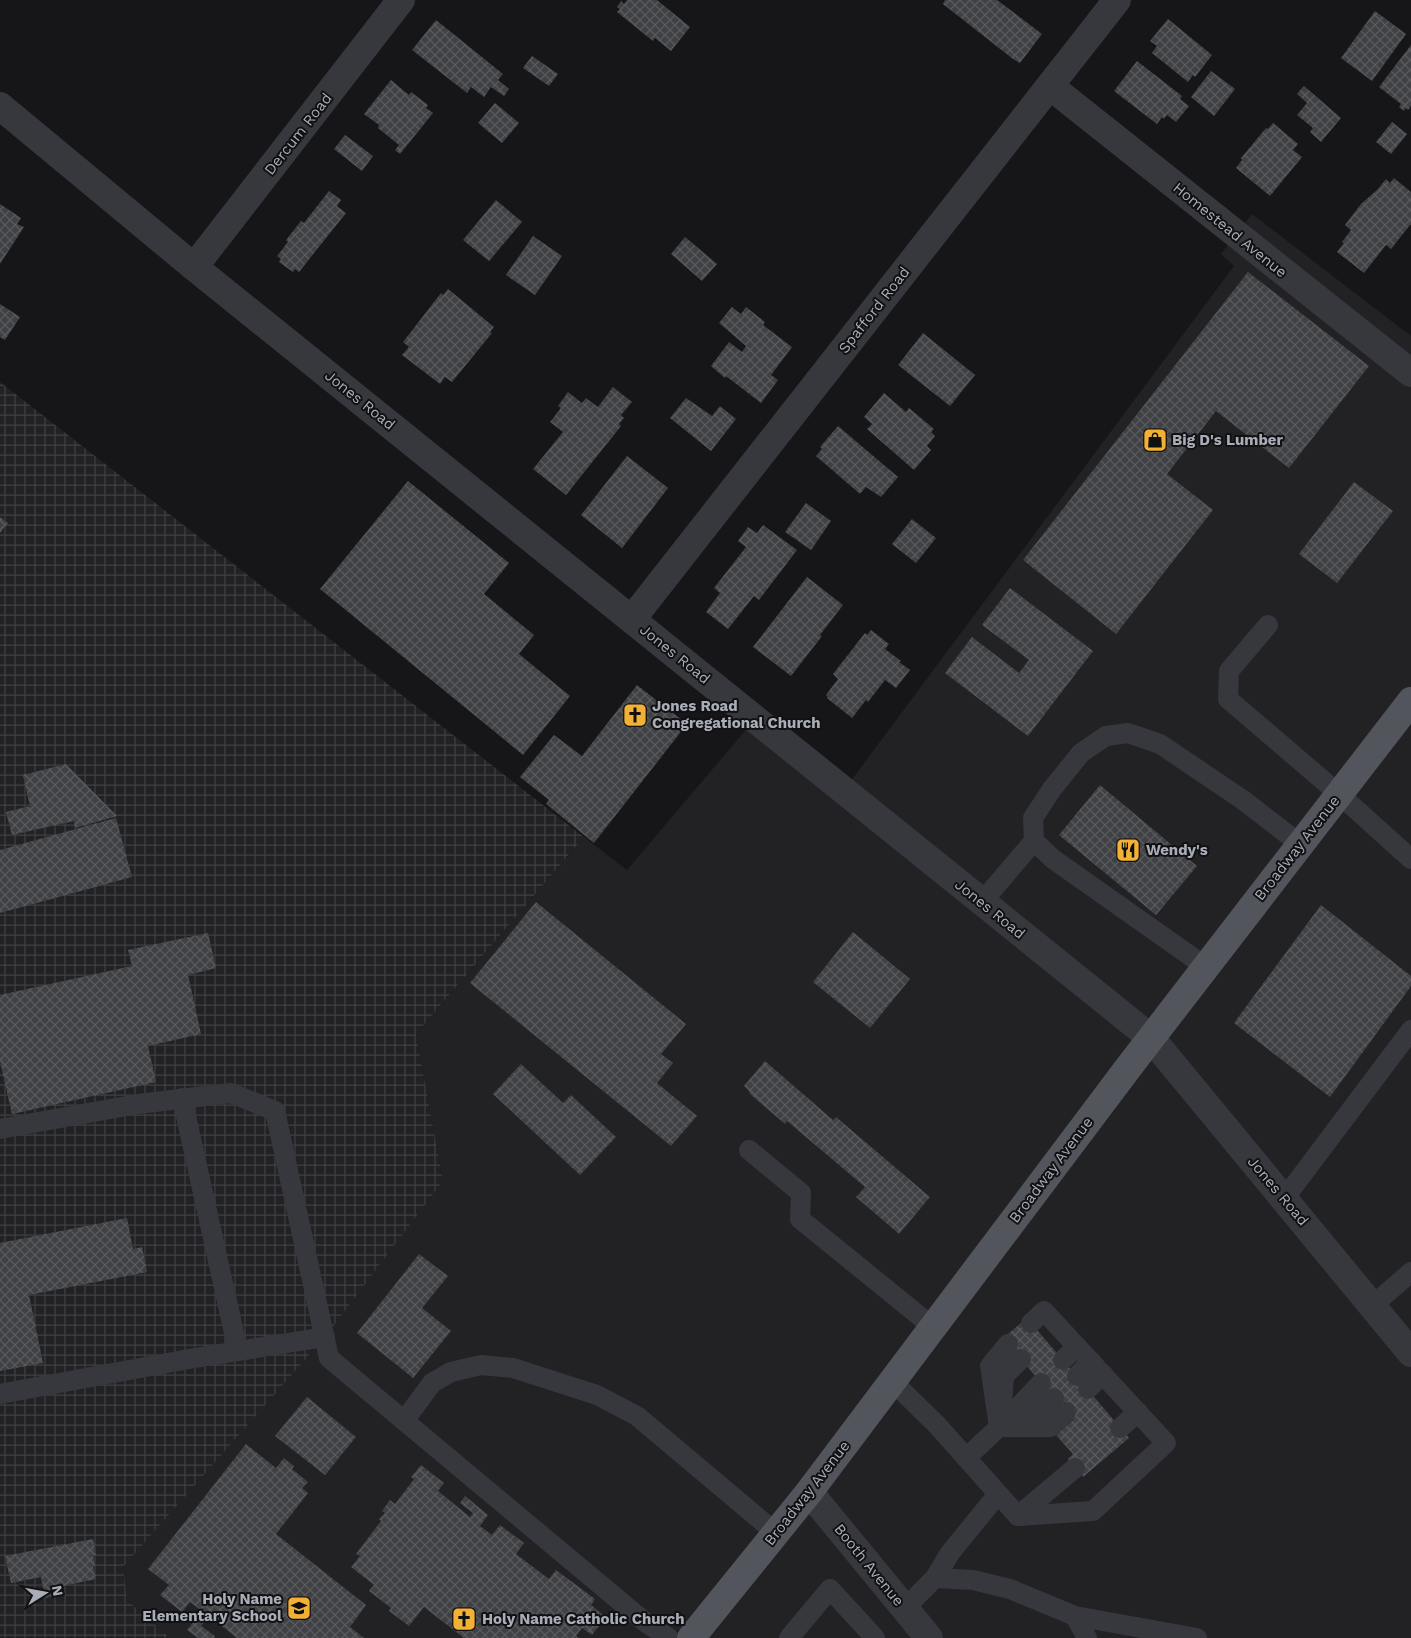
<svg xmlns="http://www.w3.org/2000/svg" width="1411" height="1638" viewBox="0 0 1411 1638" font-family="'Work Sans',sans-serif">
	<defs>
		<pattern id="industrial-grid" width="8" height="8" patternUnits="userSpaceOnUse" patternTransform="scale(1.25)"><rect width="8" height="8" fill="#222225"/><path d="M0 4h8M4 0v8" fill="none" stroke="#3f3f43"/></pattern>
		<pattern id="building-cross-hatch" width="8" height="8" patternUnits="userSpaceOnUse" patternTransform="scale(1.25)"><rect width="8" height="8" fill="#404145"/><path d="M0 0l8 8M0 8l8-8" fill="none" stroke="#595a5e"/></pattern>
	</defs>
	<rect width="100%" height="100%" fill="#161618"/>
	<polygon fill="#222225" points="1252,214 1411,336 1411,1638 170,1638 127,1600 122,1567 443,1181 416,1034 584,837 627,870 755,719 844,790 1234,266 1221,254"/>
	<polygon fill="url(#industrial-grid)" points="0,382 584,837 416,1034 443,1181 325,1337 123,1567 127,1600 170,1638 0,1638"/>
	<g fill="url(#building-cross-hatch)">
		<polygon points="627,0 657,0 690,27 671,51 655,38 653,41 617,12 620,9 617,7 621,1 624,4"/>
		<polygon points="945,0 997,0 1042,34 1020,63 1013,59 943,4"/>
		<polygon points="1375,11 1406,34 1372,81 1341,58"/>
		<polygon points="1168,19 1212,55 1195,77 1193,75 1188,82 1152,53 1157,46 1150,41"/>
		<polygon points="436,20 503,74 498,80 509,89 504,96 491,87 484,97 471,87 467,93 412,50"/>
		<polygon points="1411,45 1411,106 1408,110 1406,108 1404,111 1399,107 1401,104 1379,87"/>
		<polygon points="532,56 558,74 549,86 523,68"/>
		<polygon points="1137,61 1182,96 1180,99 1189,106 1176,122 1167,115 1164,119 1162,117 1157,124 1114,91"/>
		<polygon points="1211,71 1235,89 1214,116 1191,97"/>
		<polygon points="391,80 409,95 411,92 428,105 426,108 433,113 400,154 395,150 399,145 378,128 379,125 364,114"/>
		<polygon points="1304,86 1341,118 1321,142 1310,132 1313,128 1297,115 1307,103 1297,94"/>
		<polygon points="495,103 519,123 502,143 478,123"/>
		<polygon points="1392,122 1407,134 1391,154 1376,142"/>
		<polygon points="1273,123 1298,144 1293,150 1302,157 1270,196 1236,168 1242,160 1241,158 1266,128 1268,129"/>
		<polygon points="345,135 373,156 362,171 334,149"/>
		<polygon points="1394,178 1411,192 1411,225 1410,225 1391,249 1386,245 1364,273 1337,252 1344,243 1342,242 1351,230 1345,225 1361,204 1378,189 1386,179 1390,183"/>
		<polygon points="329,191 341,200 337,206 346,213 299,272 295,269 293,272 279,262 281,259 277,256 288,242 286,240 301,221 304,223"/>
		<polygon points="496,200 522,222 489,261 463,240"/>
		<polygon points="0,204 21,218 17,224 24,227 0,264"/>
		<polygon points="533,236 562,256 535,295 506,275"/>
		<polygon points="685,237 717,264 702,281 671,254"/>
		<polygon points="1248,272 1369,366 1289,468 1216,411 1167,474 1213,510 1116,634 1023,560"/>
		<polygon points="448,289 494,327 490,332 492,333 452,382 445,377 440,384 402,355 409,347 403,342 441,293 443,295"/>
		<polygon points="0,304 20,317 5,340 0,337"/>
		<polygon points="732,307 741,314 746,307 765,322 763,325 792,347 771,375 778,380 761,403 726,376 725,378 711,366 729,342 742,352 746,346 719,323"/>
		<polygon points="923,333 975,375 950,406 898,365"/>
		<polygon points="613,387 632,402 621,415 624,418 619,424 621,426 566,495 533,469 563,432 550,422 561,408 558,406 568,392 582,403 586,398 598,407"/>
		<polygon points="884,393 906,412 909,408 934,429 931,432 935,436 927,446 931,450 914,470 867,429 872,424 864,417"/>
		<polygon points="686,398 712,416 720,406 736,419 711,451 670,418"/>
		<polygon points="838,426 898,477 881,497 866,487 860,494 816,456 822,449 820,447"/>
		<polygon points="627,456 668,488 622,548 581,515"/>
		<polygon points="408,481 509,563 484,594 534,635 519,654 570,696 523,755 320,589"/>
		<polygon points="1354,482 1393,511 1337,583 1299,554"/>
		<polygon points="806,503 831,521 811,550 785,532"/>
		<polygon points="0,517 8,523 0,533"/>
		<polygon points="912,519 936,538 916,563 892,544"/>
		<polygon points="763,525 797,550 759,600 754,596 728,629 706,612 720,593 714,588 746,547 738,541 748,527 757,533"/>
		<polygon points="807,577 843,605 820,635 822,636 791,676 753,647"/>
		<polygon points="1010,588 1093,651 1028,736 945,673 972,637 1019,673 1029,660 982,625"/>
		<polygon points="871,630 889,644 885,649 901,661 899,662 910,670 896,688 885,680 868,702 866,700 852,718 827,698 828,697 826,695 838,679 833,674 865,633 867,635"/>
		<polygon points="637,685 687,724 594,843 546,804 549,800 520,777 554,735 582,756"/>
		<polygon points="66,764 117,816 75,828 74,821 12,835 6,812 30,806 23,775"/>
		<polygon points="1100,785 1197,866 1156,915 1059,835"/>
		<polygon points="116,818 132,877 0,913 0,850"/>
		<polygon points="536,902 686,1024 661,1054 673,1063 657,1083 697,1116 671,1146 470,983"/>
		<polygon points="1321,905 1411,976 1411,986 1330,1097 1234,1023"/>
		<polygon points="853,932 910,979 870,1028 813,982"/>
		<polygon points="208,933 216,968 188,975 201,1034 148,1046 156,1082 12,1114 0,1061 0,995 132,966 128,950"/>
		<polygon points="765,1061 833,1120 836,1117 930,1197 899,1234 856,1197 865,1187 787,1121 785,1124 749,1093 750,1092 744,1086"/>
		<polygon points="521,1064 563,1103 571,1095 616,1137 580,1175 493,1094"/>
		<polygon points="127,1218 133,1249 142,1247 147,1272 29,1295 43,1363 0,1371 0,1243"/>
		<polygon points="419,1254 448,1276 422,1308 451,1331 413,1378 357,1333"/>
		<polygon points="1027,1318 1129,1438 1083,1477 1068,1459 1073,1454 1056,1435 1073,1420 1003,1338"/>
		<polygon points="307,1397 356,1437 325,1475 275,1436"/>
		<polygon points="246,1444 276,1468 284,1458 294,1466 292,1469 308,1482 302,1488 308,1493 276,1534 366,1605 350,1627 364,1638 237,1638 209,1616 201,1626 215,1636 214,1638 198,1638 187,1630 202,1611 190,1602 182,1612 160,1595 169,1585 148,1569"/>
		<polygon points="421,1465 444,1483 438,1491 470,1517 473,1513 460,1503 465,1496 488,1515 480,1526 492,1535 500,1525 524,1543 516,1554 549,1579 556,1570 595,1599 591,1605 606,1617 592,1635 582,1628 576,1636 579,1638 464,1638 424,1607 409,1626 389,1611 391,1608 369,1591 374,1585 351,1567 360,1556 356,1554 381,1521 379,1519 385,1513 382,1511 390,1500 395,1504 414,1479 411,1477"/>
		<polygon points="93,1539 96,1555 93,1555 95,1566 93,1566 96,1579 62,1586 64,1594 45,1598 41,1577 11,1583 5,1556"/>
	</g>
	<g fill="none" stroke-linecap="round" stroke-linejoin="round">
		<g stroke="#37383d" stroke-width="20">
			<polyline points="1268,625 1229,671 1228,699 1339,794 1411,859"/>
			<polyline points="982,902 1034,841"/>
			<polyline points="1206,967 1053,859 1034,841 1033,818 1052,789 1081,753 1106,736 1128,733 1160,744 1243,800 1300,844"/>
			<polyline points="182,1098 238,1351"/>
			<polyline points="0,1129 138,1104 231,1093 275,1111 329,1358 645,1622 669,1638"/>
			<polyline points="749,1150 801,1193 800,1219 933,1327"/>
			<polyline points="1284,1199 1411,1030"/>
			<polyline points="1372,1306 1411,1272"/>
			<polyline points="1063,1360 1077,1346"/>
			<polyline points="1077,1376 1091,1361"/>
			<polyline points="892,1381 937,1425 1018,1516 1093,1511 1166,1443 1044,1311 1031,1323"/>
			<polyline points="1088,1389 1103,1374"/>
			<polyline points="0,1394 189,1359 325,1337"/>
			<polyline points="1002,1401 1004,1376 1021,1359"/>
			<polyline points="404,1421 432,1383 451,1372 481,1365 513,1368 597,1395 637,1416 776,1533"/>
			<polyline points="1015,1422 1040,1413 1054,1398"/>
			<polyline points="1002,1424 1041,1383"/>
			<polyline points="999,1427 1051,1427 1066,1412"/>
			<polyline points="1120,1428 1138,1412"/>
			<polyline points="966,1458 999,1427 990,1366 1008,1344"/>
			<polyline points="1018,1516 1075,1468"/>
			<polyline points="935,1578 973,1580 1010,1589 1075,1616 1197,1638"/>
			<polyline points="904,1609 935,1578 950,1553 998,1494"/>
			<polyline points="1075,1616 1087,1638"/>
			<polyline points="789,1638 830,1589 875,1638"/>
		</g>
		<g stroke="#37383d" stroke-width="28">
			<polyline points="1050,86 1411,373"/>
			<polyline points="0,106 194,267 1151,1038 1411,1353"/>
			<polyline points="194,267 401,0"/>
			<polyline points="632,619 1117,0"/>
			<polyline points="809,1492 929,1638"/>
		</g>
		<polyline stroke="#53555c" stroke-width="28" points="691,1638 809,1492 1128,1068 1411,701"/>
	</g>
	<defs>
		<g id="shop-square" transform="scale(1.25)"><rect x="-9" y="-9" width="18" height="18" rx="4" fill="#f2b134" stroke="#111113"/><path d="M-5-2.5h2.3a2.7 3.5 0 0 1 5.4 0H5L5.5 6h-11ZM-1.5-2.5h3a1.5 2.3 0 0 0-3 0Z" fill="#111"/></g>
		<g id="church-square" transform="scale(1.25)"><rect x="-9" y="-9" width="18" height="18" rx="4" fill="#f2b134" stroke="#111113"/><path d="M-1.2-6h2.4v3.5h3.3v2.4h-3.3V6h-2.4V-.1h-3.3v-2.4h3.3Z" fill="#111"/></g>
		<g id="restaurant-square" transform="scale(1.25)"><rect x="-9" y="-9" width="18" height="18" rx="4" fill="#f2b134" stroke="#111113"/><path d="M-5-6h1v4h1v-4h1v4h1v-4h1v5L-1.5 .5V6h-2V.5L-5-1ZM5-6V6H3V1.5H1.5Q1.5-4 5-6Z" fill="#111"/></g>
		<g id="school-square" transform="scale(1.25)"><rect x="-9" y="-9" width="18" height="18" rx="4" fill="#f2b134" stroke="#111113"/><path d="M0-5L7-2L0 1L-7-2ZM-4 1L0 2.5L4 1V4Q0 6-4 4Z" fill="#111"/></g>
	</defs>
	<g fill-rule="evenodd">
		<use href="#shop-square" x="1155" y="440"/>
		<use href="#church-square" x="635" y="715"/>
		<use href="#restaurant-square" x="1128" y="850"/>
		<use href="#school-square" x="299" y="1608"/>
		<use href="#church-square" x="464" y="1619"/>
	</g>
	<g text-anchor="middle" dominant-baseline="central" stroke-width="4" stroke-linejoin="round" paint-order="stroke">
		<g font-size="15" fill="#a8adb8" stroke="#111113">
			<text transform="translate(298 134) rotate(-52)">Dercum Road</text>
			<text transform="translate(1230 230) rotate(39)">Homestead Avenue</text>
			<text transform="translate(874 310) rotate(-52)">Spafford Road</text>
			<text transform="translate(360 400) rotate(39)">Jones Road</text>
			<text transform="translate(675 654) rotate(39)">Jones Road</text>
			<text transform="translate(1297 848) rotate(-52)">Broadway Avenue</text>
			<text transform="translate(990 909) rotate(39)">Jones Road</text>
			<text transform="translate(1051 1170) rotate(-53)">Broadway Avenue</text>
			<text transform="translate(1278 1191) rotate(50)">Jones Road</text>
			<text transform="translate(807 1493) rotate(-52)">Broadway Avenue</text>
			<text transform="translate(869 1565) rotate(51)">Booth Avenue</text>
		</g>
		<g font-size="15" font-weight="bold" fill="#a8adb8" stroke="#111113" text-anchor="start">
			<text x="1172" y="440">Big D's Lumber</text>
			<text x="652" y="706">Jones Road<tspan x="652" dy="17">Congregational Church</tspan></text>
			<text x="1146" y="850">Wendy's</text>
			<text x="282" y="1599" text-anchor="end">Holy Name<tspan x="282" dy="17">Elementary School</tspan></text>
			<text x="482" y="1619">Holy Name Catholic Church</text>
		</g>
	</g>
	<g transform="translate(45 1593) rotate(79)" stroke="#111113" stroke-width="4" paint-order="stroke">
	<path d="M0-4L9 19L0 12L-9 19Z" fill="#a8adb8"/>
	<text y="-8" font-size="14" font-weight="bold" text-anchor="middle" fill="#a8adb8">N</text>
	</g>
</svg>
